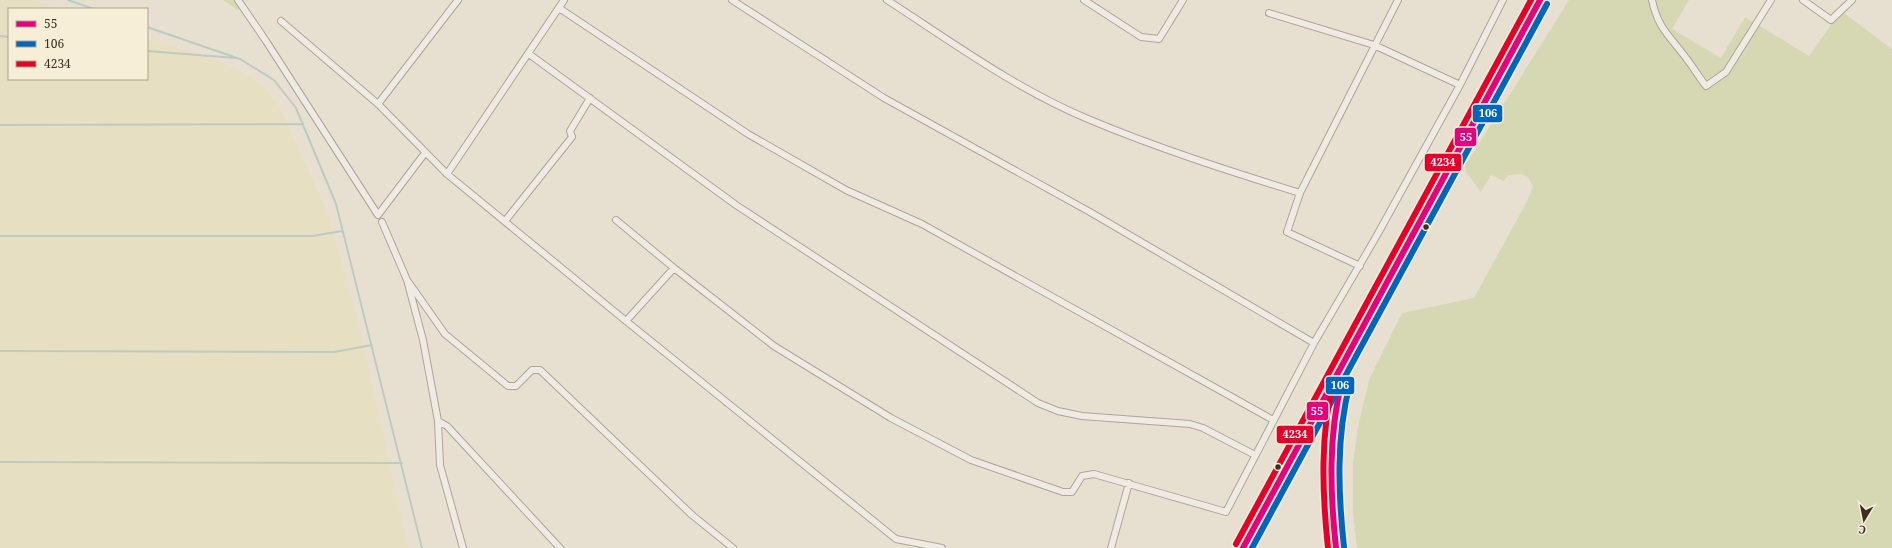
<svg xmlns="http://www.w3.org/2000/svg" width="1892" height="548" font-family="'Noto Serif',serif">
<rect width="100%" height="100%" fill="#e7e0d1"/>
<path fill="#e6dfc2" d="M0 0H33L60 9H9V79H147V38L229 65 253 78 269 92 280 108 325 207 356 311 408 548H0Z"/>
<path fill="#d6d7b3" d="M223 0H245L238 10Z
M1569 0H1689L1672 29 1721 58 1745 17 1809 56 1841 11 1892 49V548H1357L1353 514V463L1358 427 1369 380 1402 313 1474 298 1525 205 1533 187 1528 177 1522 174 1508 175 1504 181 1491 175 1481 192 1466 172 1465 166Z"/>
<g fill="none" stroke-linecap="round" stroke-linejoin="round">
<path stroke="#bcccc2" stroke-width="2" d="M68 0 94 9
M147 27 240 59 274 80 296 108 336 204 422 548
M0 36 9 37
M147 51 236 58
M0 125 303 124
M0 236H312L342 231
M0 351 334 352 372 345
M0 462 402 463"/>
<g stroke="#ada599" stroke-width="8">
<path id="street" d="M238 0 266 41 378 215 425 153
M732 0 884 98 1090 212 1314 343
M887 0C952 42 1016 89 1088 119 1157 148 1229 171 1300 193
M1084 0 1141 37 1159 39 1183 0
M1652 0C1658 29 1670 36 1686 58 1693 67 1699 77 1706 86L1726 72 1771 0
M1803 0 1831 20 1852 0
M559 8 748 134 846 190 922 224 1273 420
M1269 13 1374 45 1460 85
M281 21 378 104 447 174 626 321 896 539 942 548
M529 54 736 205 1038 403 1058 411 1082 416 1190 424 1203 428 1255 455
M378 104 458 0
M447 174 564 0
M616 220 674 268 774 346 891 418 971 460 1063 492H1072L1082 476 1094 474 1226 512 1314 343 1376 237 1460 85 1503 0
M505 221 572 137 570 131 590 98
M382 222 407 280 423 340 438 421 440 465 463 548
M1360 266 1287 232 1300 193 1398 0
M407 280 445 334 508 386H516L532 370H540L692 515 733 548
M626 321 674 268
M438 421 447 426 560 548
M1111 548 1129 483"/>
</g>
<g stroke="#928b80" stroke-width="11">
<path id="primary" d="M1336 548C1328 488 1326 415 1350 358"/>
</g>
<g stroke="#928b80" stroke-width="13">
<path id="highway" d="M1243 548 1367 317 1540 0"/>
</g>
<use href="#street" stroke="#efebe3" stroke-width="6"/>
<use href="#primary" stroke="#e6e1d4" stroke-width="9"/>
<use href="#highway" stroke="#dad1c2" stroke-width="11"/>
<g stroke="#f7eed8" stroke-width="9">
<path id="bus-1" d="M1243 548 1540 0
M1336 548C1330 492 1328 436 1342 381"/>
</g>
<g stroke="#f7eed8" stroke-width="9">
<path id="bus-2" d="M1344 547C1338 492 1336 437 1350 383
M1252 548 1547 4"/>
</g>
<g stroke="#f7eed8" stroke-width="9">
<path id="bus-3" d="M1236 544 1531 0
M1328 548C1322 491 1320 434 1334 379"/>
</g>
<use href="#bus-1" stroke="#e5007d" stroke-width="6"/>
<use href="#bus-2" stroke="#0065bd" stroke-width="6"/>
<use href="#bus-3" stroke="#e4002b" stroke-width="6"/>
</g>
<g fill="#3d2e20" stroke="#f7eed8" stroke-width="1.5">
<circle cx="1426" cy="227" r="3.5"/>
<circle cx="1278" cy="467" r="3.5"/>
</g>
<g stroke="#f7eed8" stroke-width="1.5">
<rect x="1472" y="104" width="31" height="19" rx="4" fill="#0065bd"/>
<rect x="1454" y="127" width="23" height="20" rx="4" fill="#e5007d"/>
<rect x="1424" y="153" width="38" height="19" rx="4" fill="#e4002b"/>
<rect x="1325" y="376" width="30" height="19" rx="4" fill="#0065bd"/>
<rect x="1306" y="401" width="23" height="20" rx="4" fill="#e5007d"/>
<rect x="1276" y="425" width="38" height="19" rx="4" fill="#e4002b"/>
</g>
<g font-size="11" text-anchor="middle" font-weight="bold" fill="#fff">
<text x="1488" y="117">106</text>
<text x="1466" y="141">55</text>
<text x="1443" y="166">4234</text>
<text x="1340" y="389">106</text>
<text x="1317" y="415">55</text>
<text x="1295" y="438">4234</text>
</g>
<rect x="8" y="8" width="140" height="72" fill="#f7eed8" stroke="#ada18e"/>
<rect x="16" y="21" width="20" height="6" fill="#e5007d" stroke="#ada18e"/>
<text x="44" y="28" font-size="12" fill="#3d2e20">55</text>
<rect x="16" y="41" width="20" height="6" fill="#0065bd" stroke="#ada18e"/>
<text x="44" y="48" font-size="12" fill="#3d2e20">106</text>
<rect x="16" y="61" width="20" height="6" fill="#e4002b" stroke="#ada18e"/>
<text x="44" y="68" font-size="12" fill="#3d2e20">4234</text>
<g transform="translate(1864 520) rotate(190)" stroke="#f7eed8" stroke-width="3" paint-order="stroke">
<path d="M0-3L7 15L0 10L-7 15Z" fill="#3d2e20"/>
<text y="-6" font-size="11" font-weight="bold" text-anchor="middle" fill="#3d2e20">С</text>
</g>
</svg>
